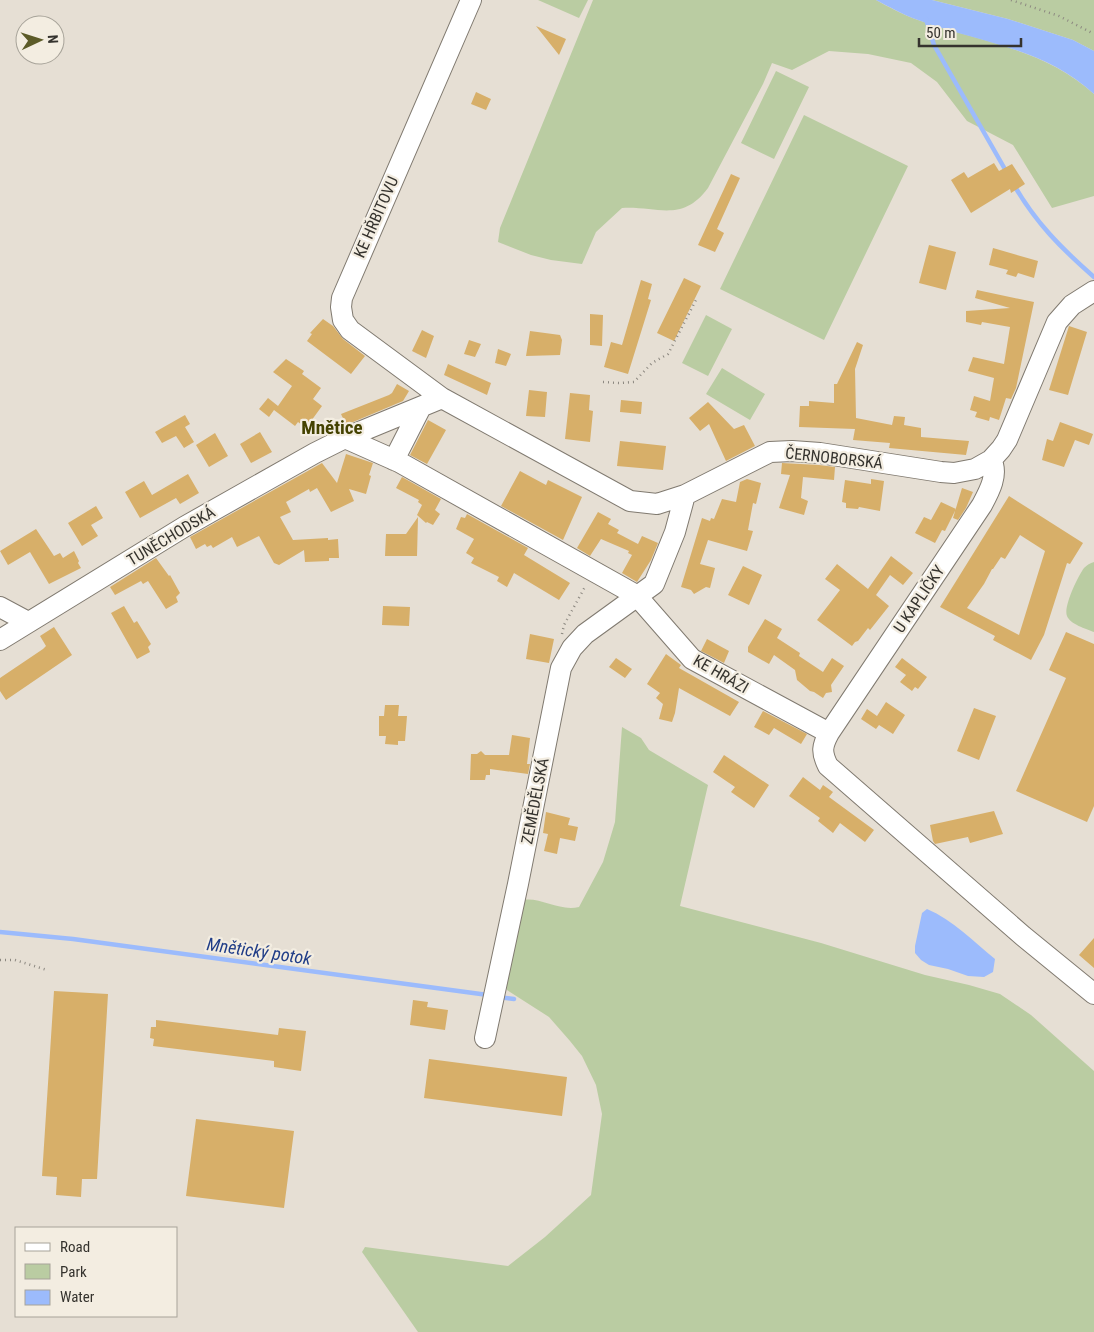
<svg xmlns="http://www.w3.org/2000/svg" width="1094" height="1332" font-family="'Roboto Condensed',sans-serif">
<rect width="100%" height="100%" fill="#e6dfd4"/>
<path fill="#bacca2" d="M538 0H588L579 18Z
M593 0H876C889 7 903 15 918 20 978 41 1045 49 1094 94V196L1052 208 1013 145 967 121 937 82 911 63 868 54 829 51 792 70 772 63 763 84 708 188C682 223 658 206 622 208L596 232 582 264 551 260 531 255 498 242 500 228Z
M932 0H1094V51L1073 40 1008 19Z
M776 71 809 87 774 159 741 143Z
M804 115 908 166 824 340 720 289Z
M706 315 732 329 708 376 682 363Z
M722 368 765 394 750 420 706 394Z
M1094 562V632C1086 629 1070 624 1067 616 1063 607 1078 576 1084 568 1087 565 1090 563 1094 562Z
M622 727 641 738 649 750 708 785 680 906 821 943 925 975 969 985 1000 994 1031 1015 1094 1071V1332H418L362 1252 365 1247 508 1266 545 1237 591 1195 602 1114 596 1085 582 1056 570 1041 549 1017 507 990V979L523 900C541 897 560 912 579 907L603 862 615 822Z"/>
<path fill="#9cbbfc" d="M876 0H932L1008 19 1073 40 1094 51V94C1043 47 979 43 918 20 903 15 890 7 876 0Z
M927 909C953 920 973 941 995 959L993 972 984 977 968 976 948 969 929 965 921 960 915 953V946L922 913Z"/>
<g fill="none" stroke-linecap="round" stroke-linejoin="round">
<path stroke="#9cbbfc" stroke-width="4.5" d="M926 19 934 45 1006 171
M1014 185C1036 223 1061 248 1094 277
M0 932 73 939 488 995
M498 997 514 999"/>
</g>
<path fill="#d7af69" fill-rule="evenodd" d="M536 26 566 39 559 55Z
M476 92 491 99 486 110 471 104Z
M994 163 999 171 1012 164 1025 184 1011 193 1010 189 971 213 951 180 964 172 968 178Z
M731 174 740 178 717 229 724 233 715 252 698 245Z
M929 245 956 252 946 290 919 283Z
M993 248 1038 261 1034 278 1018 273 1016 277 1006 274 1008 270 989 265Z
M684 278 701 286 674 341 657 333Z
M641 280 652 284 648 299 651 300 628 374 604 367 611 342 622 345Z
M977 290 1034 302 1016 388 1011 399 1006 398 999 420 990 417 989 421 975 417 977 412 970 410 974 396 990 401 994 378 968 371 973 357 1004 364 1010 327 982 322 981 325 966 322V311L1010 308 975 298Z
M590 314 603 315 602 346 590 345Z
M323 319 333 326 343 339 365 356 351 374 307 341 312 334 310 333Z
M1069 326 1087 332 1068 395 1049 390Z
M422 330 434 336 426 358 412 351Z
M530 331 560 335 562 340 560 355 526 356Z
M469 340 481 344 475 357 464 354Z
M857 342 863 345 855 369 856 418 892 425 894 416 905 417 904 425 921 428V437L969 441 966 455 889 448 890 443 853 440 855 429 799 427 800 406H809V401L834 403V384H837Z
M498 349 511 354 506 366 495 363Z
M286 359 304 371 302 374 321 388 313 399 322 406 306 428 298 422 295 426 274 410 269 417 259 409 268 398 278 406 292 386 273 372Z
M448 364 491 383 487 395 444 375Z
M397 384 409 391 403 401 346 425 341 414 389 395 392 393Z
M529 390 547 392 545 417 526 416Z
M570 393 590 395 589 410 593 411 590 442 565 439Z
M621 400 642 402 641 414 620 412Z
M708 402 734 429 744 425 755 446 726 461 709 424 700 431 689 418Z
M185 415 190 424 185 427 194 442 184 448 176 436 162 443 155 432Z
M428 420 446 430 427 464 410 455Z
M1060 422 1093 434 1089 445 1075 440 1064 467 1042 460 1047 439 1053 441Z
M260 432 272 452 251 463 240 444Z
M215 433 228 456 209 467 196 445Z
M620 441 666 446 663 470 617 466Z
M346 454 373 463 369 475 371 476 366 494 349 489 354 501 331 512 317 488 310 492 309 489 286 502 291 512 280 517 293 540 328 538V540L338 539 339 558H329V561L305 562 304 550 279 565 274 563 259 536 237 547 232 537 213 548 211 545 207 547 205 544 196 549 190 537 322 463 337 483Z
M782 463 819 465 835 467 834 480 803 477 801 498 808 501 804 515 779 508 790 475 781 474Z
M520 471 546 485 548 480 582 497 563 540 501 506Z
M188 474 199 493 180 504 176 498 140 518 125 492 144 481 152 495Z
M402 477 441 499 435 510 440 514 433 525 427 522 426 523 417 515 422 505 418 502 419 500 396 488Z
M747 479 761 483 756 504 753 503 748 530 753 531 747 551 708 540 700 564 715 568 710 588 706 587 694 594 691 590 681 587 702 518 710 521 711 518 714 519 722 499 736 502 740 482Z
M871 479 884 481 880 511 859 507 858 509 846 508V503L842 502 845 480 871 484Z
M962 488 973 492 966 508 958 520 953 518Z
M1009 496 1083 543 1070 564 1067 563 1044 635 1031 660 993 640 995 636 940 607ZM1020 535 1045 551 1019 635 967 608 984 584 992 569H993L1001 557 1005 559Z
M941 502 956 509 945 531 942 530 935 543 915 533 924 517 931 520Z
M96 506 103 518 91 525 98 536 82 546 68 523Z
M598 512 611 519 608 524 619 530 617 533 638 544 642 536 658 543 651 560 637 582 622 573 632 555 628 553 629 551 601 539 590 556 577 548Z
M467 514 528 548 524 555 570 583 559 600 514 573 507 587 497 581 499 577 471 563 474 558 466 553 474 539 456 529 461 517 465 518Z
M418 517 417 556H385L386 534H406Z
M36 529 54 556 60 553 63 558 74 551 79 561 78 563 81 568 49 584 30 552 8 565 0 551Z
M891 556 913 573 903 585 890 575 876 595 889 606 870 630 868 628 858 641 855 642 852 646 817 620 840 590 825 579 837 564 868 589Z
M156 558 169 576 170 575 180 593 176 597 178 602 166 609 148 581 143 584 141 581 115 595 110 587Z
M743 566 762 575 749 605 728 595Z
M124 606 134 623 137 621 151 644 148 647 150 652 137 659 111 613Z
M383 606 410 607 409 626 382 625Z
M765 619 782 629 777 638 800 653 799 656 823 672 832 658 844 666 831 685 832 692 826 693 823 698 814 692 810 691 797 680 795 670 774 655 769 664 748 652V647Z
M54 627 72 655 6 700 0 691V678L43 649 46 646 40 636Z
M1066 632 1094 644V806L1087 822 1016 791 1066 678 1049 670Z
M530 634 554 639 549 663 526 659Z
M707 639 729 651 724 663 701 651Z
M666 654 681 665 679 668 739 702 730 716 679 688 675 713 672 722 659 719 663 704 656 698 660 693 647 684Z
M616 658 632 669 625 678 609 667Z
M902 658 927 677 918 689 915 687 912 691 900 682 906 675 895 667Z
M886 702 905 715 893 734 879 725 876 729 861 719 867 709 877 716Z
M385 705H399L398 716H407L405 741H398V745L385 744 386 736H379V716H384Z
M974 708 996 716 979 760 957 751Z
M763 711 807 734 801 744 774 728 769 735 754 727Z
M512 735 530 738 527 764H530L528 774 490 769V775H486L485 780H470L471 754H477L481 751 485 755H509Z
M724 755 769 785 754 808 731 792 735 787 713 772Z
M803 777 820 790 823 785 833 792 829 797 874 830 865 842 840 823 833 833 818 821 820 818 789 796Z
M994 811 1003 834 970 843 968 837 935 844 933 841 930 825Z
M546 812 570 818 568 825 578 827 575 841 560 838 557 854 544 851 548 834 543 833Z
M1094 938V968L1079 955Z
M54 991 108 994 97 1179H82L81 1197 56 1195 57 1177 42 1176Z
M413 1000 428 1002 427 1007 448 1010 445 1030 410 1025Z
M156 1020 278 1035 279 1028 306 1031 301 1071 274 1067V1061L153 1046 154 1039 150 1038 151 1027H156Z
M429 1059 567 1077 562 1116 424 1098Z
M196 1119 294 1131 284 1208 186 1196Z"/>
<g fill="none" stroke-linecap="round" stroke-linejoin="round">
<g stroke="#807a70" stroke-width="22">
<path id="minor" d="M442 398 350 330 343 320 341 307 342 298 471 0
M345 438 399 462 636 595 692 659 829 733
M394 460 421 407
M991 460C999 474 989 492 982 505L829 733C822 746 821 752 828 766L1023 936 1094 994
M0 607 28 622
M0 640 184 527 315 453 345 438 442 398 630 501 657 504 685 495 770 452 792 451 820 453 941 472 954 473 975 469 991 460 1001 449 1007 440 1057 322 1072 305 1094 291
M485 1038 518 884 561 668 572 648 585 634 654 584 675 532 685 495"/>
</g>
<path stroke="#8c8880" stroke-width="2.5" stroke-dasharray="1 4" stroke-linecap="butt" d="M1011 0 1059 16 1094 34
M603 382 619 383 634 382 652 363 668 354 696 300
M562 634 564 625 586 585
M0 960H15L47 970"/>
<use href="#minor" stroke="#fff" stroke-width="20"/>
</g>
<g text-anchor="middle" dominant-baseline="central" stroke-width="4.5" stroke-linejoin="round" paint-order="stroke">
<g font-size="16" fill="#35332e" stroke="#f3ede1">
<text transform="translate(376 217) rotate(-66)">KE HŘBITOVU</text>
<text transform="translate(834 458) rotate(6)">ČERNOBORSKÁ</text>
<text transform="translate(171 536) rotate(-31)">TUNĚCHODSKÁ</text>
<text transform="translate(919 599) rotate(-56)">U KAPLIČKY</text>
<text transform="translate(721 674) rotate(30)">KE HRÁZI</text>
<text transform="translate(535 801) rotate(-79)">ZEMĚDĚLSKÁ</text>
</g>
<g font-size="18" font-style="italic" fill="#203d87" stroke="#f3ede1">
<text transform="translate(259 951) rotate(8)">Mnětický potok</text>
</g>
<g font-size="19" font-weight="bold" fill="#444200" stroke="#f3ede1">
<text x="332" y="427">Mnětice</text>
</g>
</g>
<rect x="15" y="1227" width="162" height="90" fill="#f3ede1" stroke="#a7a399"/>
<rect x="25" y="1243" width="25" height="8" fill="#ffffff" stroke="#a7a399"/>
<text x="60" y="1252" font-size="15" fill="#35332e">Road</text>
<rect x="25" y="1264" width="25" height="15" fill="#bacca2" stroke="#a7a399"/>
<text x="60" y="1277" font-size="15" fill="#35332e">Park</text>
<rect x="25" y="1290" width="25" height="15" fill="#9cbbfc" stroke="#a7a399"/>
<text x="60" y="1302" font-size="15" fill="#35332e">Water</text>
<g transform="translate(40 40) rotate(86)"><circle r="24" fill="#f3ede1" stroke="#a7a399"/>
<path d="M0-4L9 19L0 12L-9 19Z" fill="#5c5b28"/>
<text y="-8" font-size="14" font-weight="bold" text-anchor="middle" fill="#35332e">N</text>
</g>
<path d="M919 38v8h102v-8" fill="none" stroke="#35332e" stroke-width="2.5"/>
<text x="926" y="38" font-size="15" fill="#35332e" stroke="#f3ede1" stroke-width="4" paint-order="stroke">50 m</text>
</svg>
